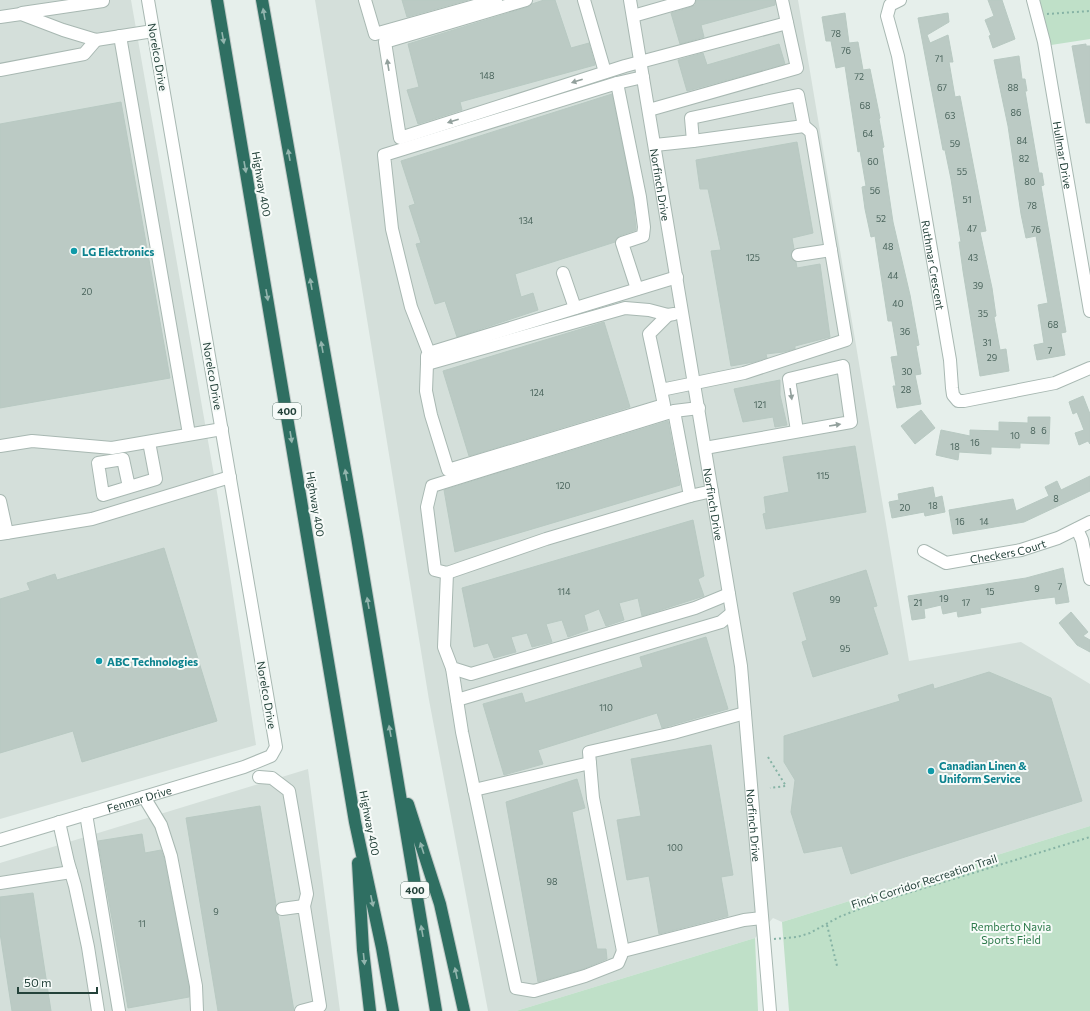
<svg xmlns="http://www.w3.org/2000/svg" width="1090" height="1011" font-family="Commissioner,sans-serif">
<rect width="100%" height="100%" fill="#e6efeb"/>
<path fill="#d4dfda" d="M0 0H131L218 498 256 745 0 819Z
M315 0H798L909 661 1021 642 1090 684V826L782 922 773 918 755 938 516 1011H488L429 700Z
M308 769 340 1011H0V863Z"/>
<path fill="#bfe0c8" d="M1039 0H1090V39L1051 45Z
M1090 826V1011H789L782 922Z
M755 938 758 1011H516Z"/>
<path fill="#bbcac4" stroke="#b8c9c2" d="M402 0H468L407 17Z
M544 0H555L571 48 589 43 595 65 460 102 462 110 418 124 407 90 419 87 408 44 528 7 532 4Z
M696 0H775V5L701 25 704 37 680 44 671 13 691 7 695 5Z
M988 0H1002L1015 39 993 48 989 36 991 35 985 20 994 16Z
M845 13 849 43 858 42 863 70 870 69 880 118 879 119 884 147 882 148 893 222 910 295 919 345 916 346 921 374 915 375 921 404 897 408 893 386H896L891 357 898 356 892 321H888L875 236 871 237 865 209 862 187 866 186 860 151 858 152 845 66 836 68 831 41H826L822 17Z
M948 13 949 22 927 35 930 43 948 35 953 62H949L955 97 960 96 986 231 980 232 992 288 996 316 994 317 1000 350 1006 349 1009 371 980 376 963 271 959 242H961L951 179 945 150H943L918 18Z
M779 44 785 64 687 91 678 60 703 53 707 65Z
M1086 44V46H1090V123H1086L1072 46Z
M1019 56 1022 79H1025L1027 91H1025L1039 173H1042L1044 185 1041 186 1066 332 1061 333 1065 355 1037 360 1034 345 1044 343 1038 305 1048 303 1036 236 1026 238 1021 214 1008 126 994 60Z
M612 94 633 198 636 230 619 236 615 242 515 274 521 297 533 293 538 310 457 337 445 301 435 304 416 244 421 243 409 206 415 204 401 161Z
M121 102 170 378 0 408V124Z
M797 142 813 233 792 238 794 249 791 256 796 262 797 268 820 264 830 337 795 346V349L783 352 766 354 767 358 754 362 731 366 711 251 721 250 708 189H700L696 160Z
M604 322 630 407 469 456 443 371Z
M780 380V395L787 425 775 427 773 417 743 422 734 389Z
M1083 396 1090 414V444L1088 441 1079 445 1075 433 1084 430 1077 412 1073 414 1069 402Z
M921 410 935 428 915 444 901 426Z
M1028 417H1050L1049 444 1020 443V448L991 447V454L959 452 958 460 936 455 941 430 970 436V430L999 431V422L1028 423Z
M668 421 680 485 455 552 444 490Z
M855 446 866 512 766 529 763 514 766 513 764 497 789 492 783 457Z
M1090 476V491L1024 522 953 534 949 510 1013 499 1016 511 1049 496 1045 487 1057 481 1061 490Z
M933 487 935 498 942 496 945 512 925 516 924 512 892 518 889 502 899 500 898 494Z
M693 520 704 576 698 579 704 596 642 616 638 598 619 603 624 620 606 626 599 609 584 615 588 630 568 637 562 620 546 624 552 642 532 647 527 633 511 637 516 652 494 658 488 643 474 647 462 588Z
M164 548 217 721 82 762 73 731 0 753V599L30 590 27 583 55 574 57 580Z
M1063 568 1069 602 1056 604 1055 597 1030 600 980 608 981 613 958 617 957 611 943 614 941 605 924 609 925 618 912 620 908 596 1026 578Z
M866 570 877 606 873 607 888 654 813 677 802 642 807 640 793 593Z
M1071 612 1088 632 1083 636 1090 640V652L1077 645 1059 623Z
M706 637 728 709 662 728 657 713 538 750 543 764 504 775 483 704 522 693 525 703 643 667 640 657Z
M989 672 1051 698 1082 801 851 874 842 846 804 853 791 812 795 780 784 762V736L900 701 898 695 933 684 934 689Z
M711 745 733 875 721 877 728 916 659 934 649 876 627 880 617 820 641 816 631 759Z
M577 779 585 808 572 812 597 949H606L607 959 583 969 538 982 506 802Z
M260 806 276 905 275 910 278 915 294 1011H218L186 818Z
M142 834 145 853 161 850 164 858 189 987V997L128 1008 98 841Z
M33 893 51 1011H12L0 933V897Z"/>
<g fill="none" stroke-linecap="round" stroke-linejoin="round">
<g stroke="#a8b8b2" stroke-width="14">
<g id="minor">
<path d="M365 0 375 34 496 0"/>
<path d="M526 0 385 42 400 138 625 66 787 23"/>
<path d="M584 0 605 72"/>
<path id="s1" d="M630 0 741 666 770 1011"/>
<path id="s2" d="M900 0 890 5 887 16 898 56 950 360 952 388 953 395 958 401H964L1055 383 1090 368"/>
<path id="s3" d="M1033 0 1044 42 1090 311"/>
<path d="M22 13 103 1"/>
<path d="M633 16 689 0"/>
<path d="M0 17 21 14 63 30 96 40 153 31"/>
<path d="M120 36 189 434"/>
<path d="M0 70 84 54 96 40"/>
<path d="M617 83 384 155 392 229 411 307 429 353 677 277"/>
<path d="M649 110 797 68 782 0"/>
<path d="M693 141 804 126"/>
<path d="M655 145 693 141 691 118 798 95 804 126 811 132 846 340 744 373 661 390 649 334 668 315"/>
<path d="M798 255 831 250"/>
<path d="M563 273 575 308"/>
<path d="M637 289 622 243 643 236 644 227 640 197 617 83 643 77"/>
<path d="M427 356V364L625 308 649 310 668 315 674 314"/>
<path d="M427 364 426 391 431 415 448 470 664 405 661 390"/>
<path d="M674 411 432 486 427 507 435 570 447 573 546 539 690 496 674 411 699 408"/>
<path d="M0 446 32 441 112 448 222 429"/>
<path d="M705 448 851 422 843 366 789 379 797 431"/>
<path d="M129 487 123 459 98 463 103 495 156 479 149 442"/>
<path d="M690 496 712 491"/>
<path d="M0 501 7 533"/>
<path d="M1077 529 1082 540 1090 579"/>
<path d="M0 534 92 519 230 477"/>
<path id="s4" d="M924 551 946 563 1021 550 1058 538 1090 522"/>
<path d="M447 573 444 647 452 668 471 674 695 608 729 594"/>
<path d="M452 668 462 732 516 988 534 991 585 976 618 963 623 951 744 920 762 918"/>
<path d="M457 700 721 622 732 613"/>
<path d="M259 777 272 778 289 791 307 894 304 906"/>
<path d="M474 790 590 763"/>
<path d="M144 797 161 825 171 856 196 986 197 1011"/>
<path d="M86 814 119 1011"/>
<path d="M59 822 68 862 75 886 88 947 98 1011"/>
<path id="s5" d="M0 840 244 767 271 756 276 747 148 0"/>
<path d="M0 883 71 872"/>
<path d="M282 909 304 906 320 1006 301 1011"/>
<path d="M623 951 593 798 589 752 673 733 745 713"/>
</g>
</g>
<g stroke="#c2cac8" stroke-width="14">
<path id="highway" d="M217 0 355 822 382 948 393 1011
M262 0 357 537 436 1011
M408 804 440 904 464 1011
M358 863 363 950 370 1011"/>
</g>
<path stroke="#86b3a5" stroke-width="2" stroke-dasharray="2 3" stroke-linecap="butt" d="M1047 14 1090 11
M768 757 786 786 770 788
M827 925 837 966
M774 939 797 937 810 933 839 917 869 905 1090 837"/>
<use href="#minor" stroke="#fff" stroke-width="12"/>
<use href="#highway" stroke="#2f6f62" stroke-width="12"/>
</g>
<defs><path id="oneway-solid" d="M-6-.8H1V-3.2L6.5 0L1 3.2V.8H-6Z"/></defs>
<g fill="#93b5ae">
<use href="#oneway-solid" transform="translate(264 14) rotate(-100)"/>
<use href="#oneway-solid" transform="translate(223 38) rotate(80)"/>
<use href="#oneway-solid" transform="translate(289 155) rotate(-100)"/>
<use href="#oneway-solid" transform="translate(245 167) rotate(80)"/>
<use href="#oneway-solid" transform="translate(311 284) rotate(-100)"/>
<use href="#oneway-solid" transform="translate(267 295) rotate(80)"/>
<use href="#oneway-solid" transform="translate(322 347) rotate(-100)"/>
<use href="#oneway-solid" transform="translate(291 437) rotate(81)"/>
<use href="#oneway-solid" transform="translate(346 475) rotate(-100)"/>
<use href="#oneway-solid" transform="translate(368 603) rotate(-100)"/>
<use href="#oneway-solid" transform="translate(390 731) rotate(-100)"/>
<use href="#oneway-solid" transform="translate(422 848) rotate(-108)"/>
<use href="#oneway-solid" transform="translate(372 901) rotate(78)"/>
<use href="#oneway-solid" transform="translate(422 931) rotate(-100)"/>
<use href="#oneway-solid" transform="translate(364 959) rotate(84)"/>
<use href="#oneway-solid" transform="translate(456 973) rotate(-102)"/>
</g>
<g fill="#92a09c">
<use href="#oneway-solid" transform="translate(388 65) rotate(-99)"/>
<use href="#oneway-solid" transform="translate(577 81) rotate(162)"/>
<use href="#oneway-solid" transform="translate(453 121) rotate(162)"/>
<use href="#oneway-solid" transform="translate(791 394) rotate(81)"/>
<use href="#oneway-solid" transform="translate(835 425) rotate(-9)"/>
</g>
<g fill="#0f9aa8" stroke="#f7fbf9" stroke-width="1.5">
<circle cx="74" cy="251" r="4"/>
<circle cx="99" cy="661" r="4"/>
<circle cx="931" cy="771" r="4"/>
</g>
<g text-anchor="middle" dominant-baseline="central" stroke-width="4" stroke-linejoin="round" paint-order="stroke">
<g font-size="9" fill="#4a645c">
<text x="836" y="33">78</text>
<text x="846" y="50">76</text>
<text x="939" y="58">71</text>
<text x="487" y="75">148</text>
<text x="859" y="76">72</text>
<text x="942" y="87">67</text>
<text x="1013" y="87">88</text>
<text x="865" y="105">68</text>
<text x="1016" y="112">86</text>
<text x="950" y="115">63</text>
<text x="868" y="133">64</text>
<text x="1022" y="140">84</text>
<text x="955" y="143">59</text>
<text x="1024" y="158">82</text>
<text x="873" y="161">60</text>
<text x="962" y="171">55</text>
<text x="1030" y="181">80</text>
<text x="875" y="190">56</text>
<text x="967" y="199">51</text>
<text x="1032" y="205">78</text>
<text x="881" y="218">52</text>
<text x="526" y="220">134</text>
<text x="972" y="228">47</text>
<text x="1036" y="229">76</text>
<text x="888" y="246">48</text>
<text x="753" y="257">125</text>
<text x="973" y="257">43</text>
<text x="893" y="275">44</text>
<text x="978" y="285">39</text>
<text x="87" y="291">20</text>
<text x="898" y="303">40</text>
<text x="983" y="313">35</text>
<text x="1053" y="324">68</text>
<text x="905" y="331">36</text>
<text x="987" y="342">31</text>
<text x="1050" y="350">7</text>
<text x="992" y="357">29</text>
<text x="907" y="371">30</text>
<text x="906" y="389">28</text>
<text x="537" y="392">124</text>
<text x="760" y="404">121</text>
<text x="1033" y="430">8</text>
<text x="1044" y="430">6</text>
<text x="1015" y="435">10</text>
<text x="975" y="442">16</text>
<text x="955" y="446">18</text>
<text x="823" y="475">115</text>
<text x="563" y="485">120</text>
<text x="1056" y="498">8</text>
<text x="933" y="505">18</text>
<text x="905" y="507">20</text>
<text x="960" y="521">16</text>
<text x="984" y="521">14</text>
<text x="1060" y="586">7</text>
<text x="1037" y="588">9</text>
<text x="564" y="591">114</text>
<text x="990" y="591">15</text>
<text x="944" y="598">19</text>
<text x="835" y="599">99</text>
<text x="918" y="602">21</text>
<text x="966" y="602">17</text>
<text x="845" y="648">95</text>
<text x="606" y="707">110</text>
<text x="675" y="847">100</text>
<text x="552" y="881">98</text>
<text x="216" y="911">9</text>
<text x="142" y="923">11</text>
</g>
<g fill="#f7fbf9" stroke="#637a73" stroke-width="1">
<rect x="273" y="403" width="28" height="16" rx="3"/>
<rect x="401" y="882" width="28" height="16" rx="3"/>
</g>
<g font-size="10" font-weight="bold" fill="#24423a">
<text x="287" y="411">400</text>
<text x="415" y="890">400</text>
</g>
<g font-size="11" fill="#24423a" stroke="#f7fbf9">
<text transform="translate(158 57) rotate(80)">Norelco Drive</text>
<text stroke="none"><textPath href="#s3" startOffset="158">Hullmar Drive</textPath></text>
<text transform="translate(262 184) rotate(80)">Highway 400</text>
<text stroke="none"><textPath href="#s1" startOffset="187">Norfinch Drive</textPath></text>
<text stroke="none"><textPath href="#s2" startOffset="276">Ruthmar Crescent</textPath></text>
<text transform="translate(213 376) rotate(80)">Norelco Drive</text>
<text transform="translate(316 504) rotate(81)">Highway 400</text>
<text stroke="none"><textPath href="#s1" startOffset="511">Norfinch Drive</textPath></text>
<text stroke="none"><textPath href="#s4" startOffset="88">Checkers Court</textPath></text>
<text transform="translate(267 695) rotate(80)">Norelco Drive</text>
<text stroke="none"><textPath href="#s5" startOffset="145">Fenmar Drive</textPath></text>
<text transform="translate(370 823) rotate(79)">Highway 400</text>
<text stroke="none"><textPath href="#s1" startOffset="835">Norfinch Drive</textPath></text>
<text transform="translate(924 881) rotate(-18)">Finch Corridor Recreation Trail</text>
</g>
<g font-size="11" font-weight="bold" fill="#0d838f" stroke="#f7fbf9" text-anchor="start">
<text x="82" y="251">LG Electronics</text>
<text x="107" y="661">ABC Technologies</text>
<text x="939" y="765">Canadian Linen &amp;<tspan x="939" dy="13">Uniform Service</tspan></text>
</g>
<g font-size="11" fill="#2d7a4b" stroke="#f7fbf9">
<text x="1011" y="926">Remberto Navia<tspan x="1011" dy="13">Sports Field</tspan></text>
</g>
</g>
<path d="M18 987v6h79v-6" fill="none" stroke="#24423a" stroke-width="2"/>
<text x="24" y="987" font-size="12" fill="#24423a" stroke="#f7fbf9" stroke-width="3" paint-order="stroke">50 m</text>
</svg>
